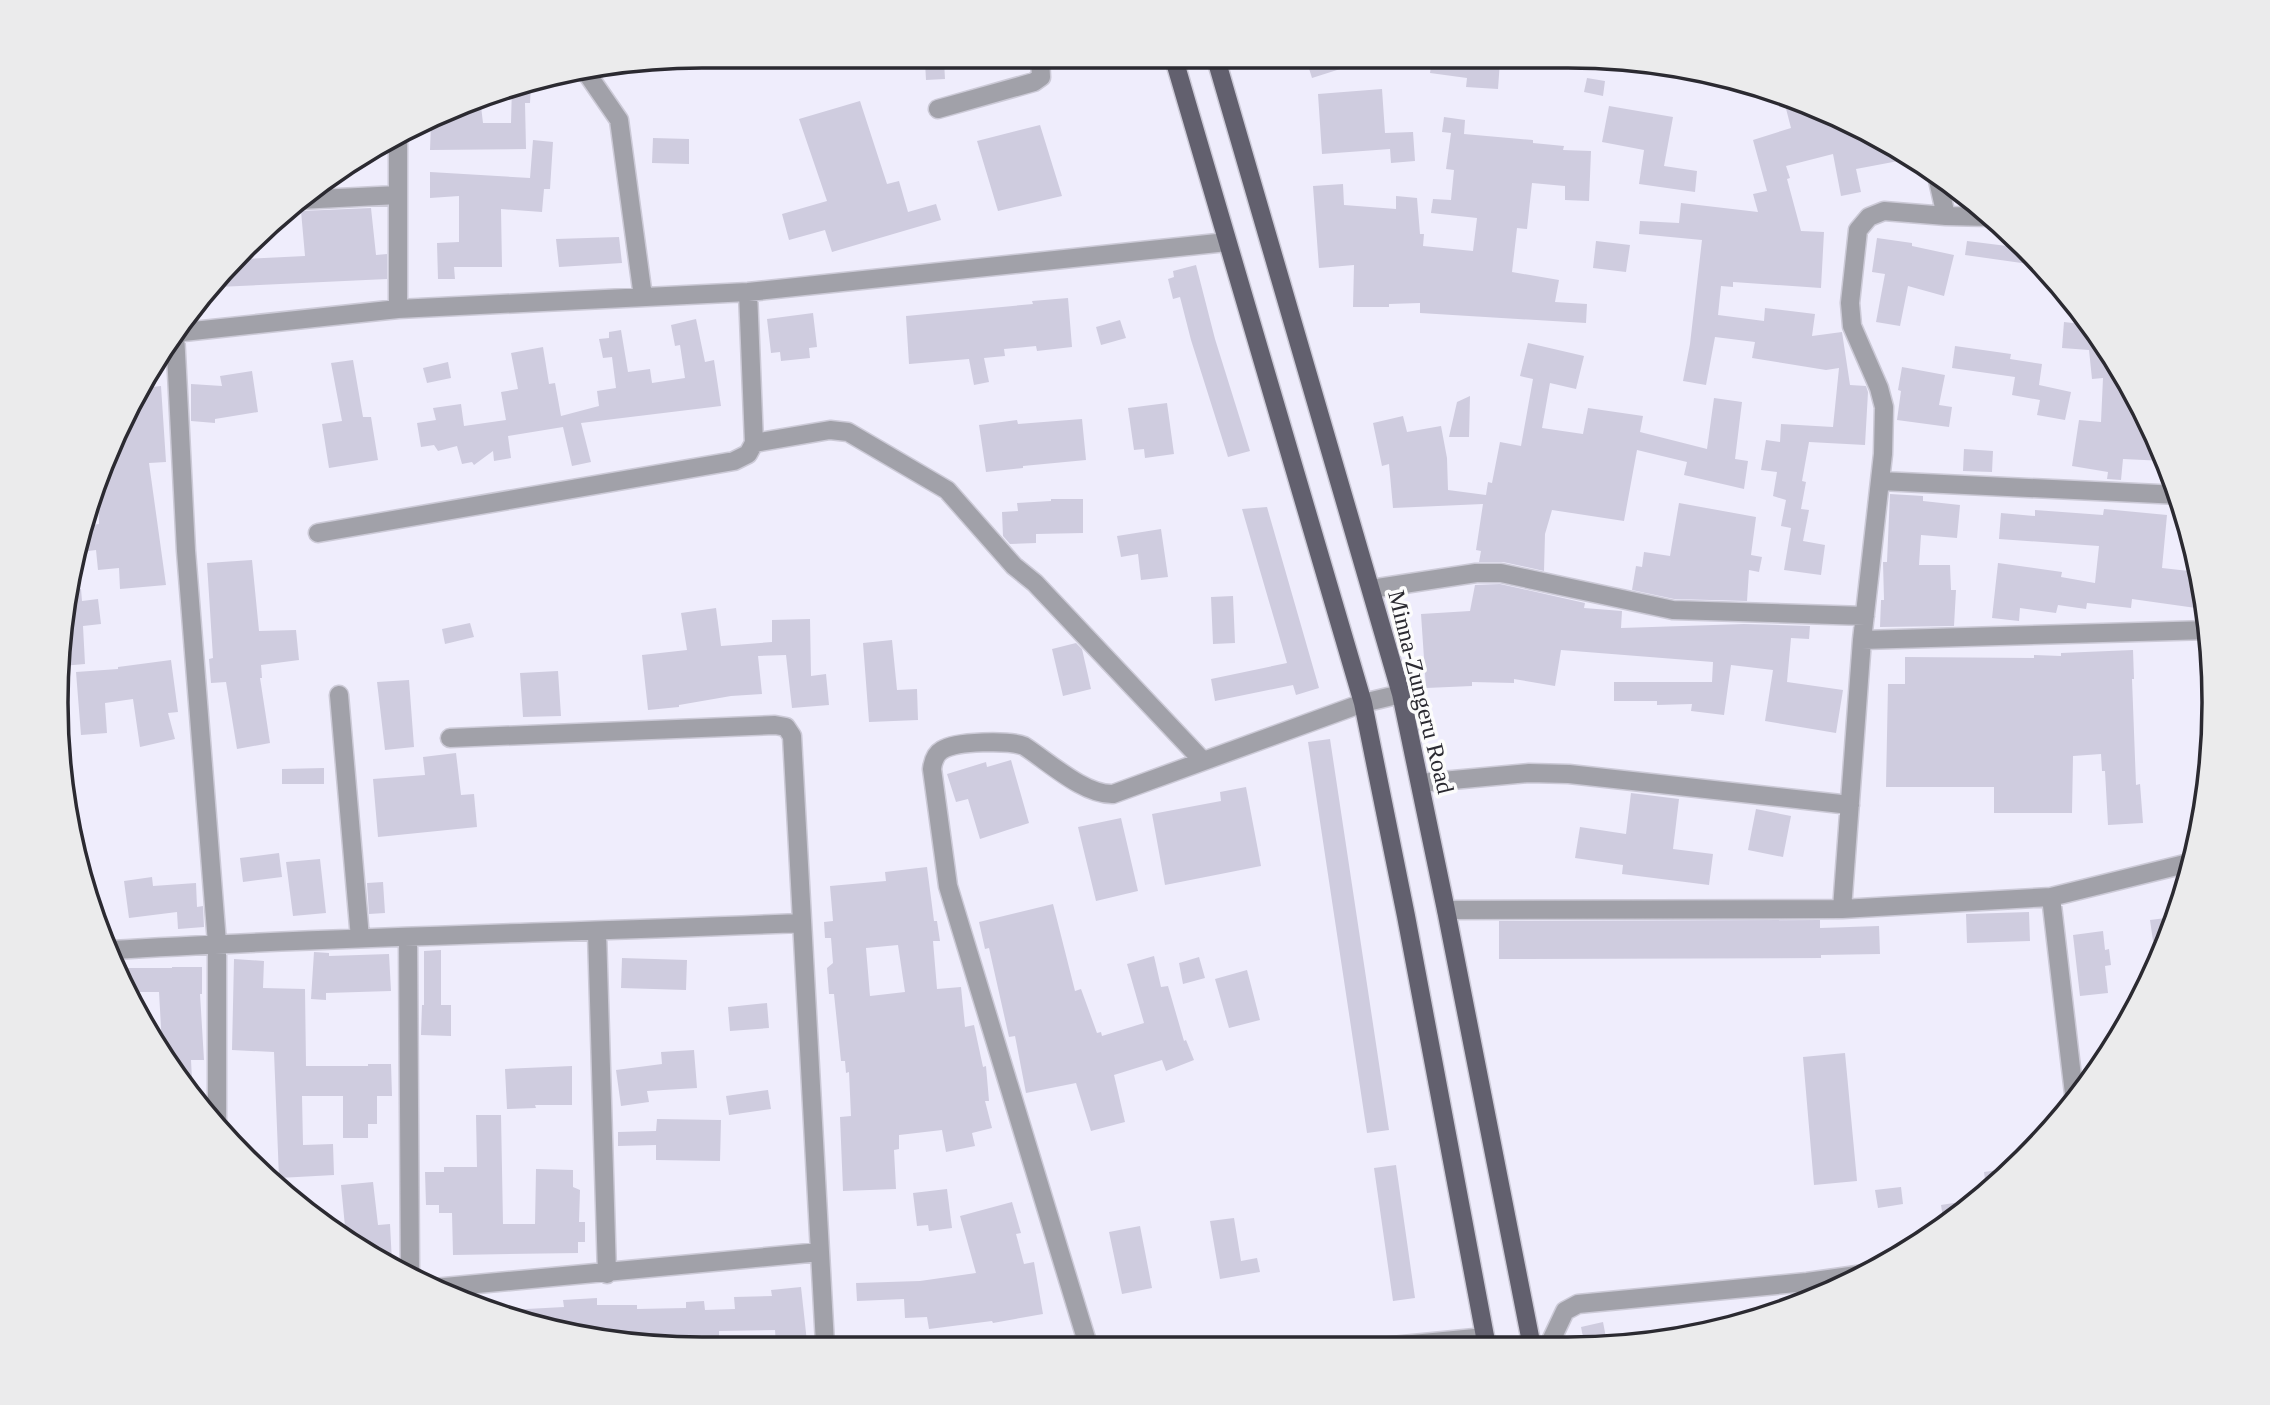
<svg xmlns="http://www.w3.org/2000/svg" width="2270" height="1405" font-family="Georgia,serif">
<rect width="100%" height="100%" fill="#efedfc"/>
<path fill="#cfccdf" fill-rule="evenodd" d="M1306 59 1358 60 1359 63 1312 78Z
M1432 60 1500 61 1498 89 1466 87 1467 78 1430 73Z
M944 61 945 79 926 80 925 62Z
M1587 78 1605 81 1603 96 1584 92Z
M531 84 530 103H525L526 149 430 150 431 124 480 98 483 123H511L512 87Z
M1382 89 1385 133 1413 132 1415 161 1391 163 1390 149 1322 154 1318 94Z
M1783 97 1813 105 1816 116 1828 113 1909 159 1856 169 1861 192 1841 196 1833 154 1786 166 1790 178 1787 179 1801 231 1824 232 1821 288 1733 282V287L1721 286 1718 315 1764 321 1765 308 1815 314 1812 336 1842 332 1850 385 1866 386 1868 392 1865 445 1809 442 1802 481 1806 482 1801 509 1809 510 1803 541 1825 545 1821 575 1784 570 1791 528 1781 526 1786 500 1773 496 1777 472 1761 470 1766 440 1780 442 1781 424 1833 427 1839 368 1826 370 1752 358 1755 342 1715 337 1706 385 1683 381 1690 344 1702 240 1639 234 1640 221 1679 223 1681 203 1758 212 1753 194 1767 191 1753 140 1791 128Z
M860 101 887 184 899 181 908 212 936 204 941 220 832 252 825 230 789 240 782 214 827 201 799 119Z
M1609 106 1673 117 1664 166 1697 171 1695 192 1639 184 1644 150 1602 142Z
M1444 117 1465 120 1464 134 1533 140V143L1564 146 1563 150 1591 151 1589 201 1565 200V186L1532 183 1527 229 1517 228 1512 272 1559 280 1555 302 1587 304 1586 323 1420 313V303L1389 304V307H1353L1354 265 1319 268 1313 186 1343 184 1344 205 1396 209V196L1417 198 1420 234H1424L1423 246 1473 251 1477 218 1431 213 1433 199 1451 200 1454 170 1446 169 1451 133 1442 132Z
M1040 125 1062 196 998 211 977 141Z
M653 138 689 139V164L652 163Z
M533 140 553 142 550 189H544L542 212 501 209 502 267H454L455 279H438L437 243 459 242V196L430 198V172L530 178Z
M371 208 376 255 387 254V279L217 287 244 259 305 256 301 211Z
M619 237 622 263 559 267 556 239Z
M1877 238 1912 243V246L1954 255 1944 296 1908 286 1900 326 1876 322 1885 274 1872 272Z
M1596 241 1630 245 1626 272 1593 268Z
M1967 241 2023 248 2043 266 1965 255Z
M1196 265 1215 339 1250 451 1228 457 1191 340 1180 297 1173 299 1168 279 1174 277 1173 271Z
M1068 298 1072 347 1037 351 1036 346 1004 349 1005 356 984 358 989 382 974 385 969 359 909 364 906 316 1033 304 1032 301Z
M813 313 817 347 809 348 810 358 781 361 780 352 771 353 767 319Z
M696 319 705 362 714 360 721 406 581 423 591 462 572 466 563 427 508 436 511 458 494 461 493 451 474 465 472 462 462 464 457 446 438 451 434 445 421 447 417 423 436 420 433 408 461 404 464 426 506 420 501 392 518 389 511 353 543 347 549 384 555 383 561 416 599 406 597 391 616 388 612 357 603 358 599 339 609 338V332L621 330 628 372 650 369 652 383 685 378 680 345 675 346 671 325Z
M1120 320 1126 338 1101 345 1096 327Z
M2085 321 2115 362 2117 385 2130 386 2165 461 2123 459 2121 480 2107 479 2108 472 2072 466 2079 420 2101 422 2103 378 2092 379 2089 350 2062 348 2064 322 2081 324H2086Z
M1528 343 1584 356 1576 389 1550 383 1542 428 1583 434 1588 408 1643 416 1640 432 1707 449 1714 398 1742 402 1735 459 1748 461 1744 489 1684 475 1687 462 1637 450 1624 521 1552 510 1545 534 1544 571 1503 562H1479L1481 551 1476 550 1483 504 1393 508 1389 464 1382 466 1373 423 1403 416 1407 432 1441 426 1447 458 1448 490 1486 495 1488 482 1492 483 1500 442 1521 446 1533 379 1520 376Z
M1955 346 2011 354 2010 359 2042 364 2039 385 2071 392 2065 420 2037 415 2040 400 2012 395 2015 377 1952 368Z
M353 360 363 417H371L378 460 329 468 322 424 342 421 331 363Z
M448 362 451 378 427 383 423 368Z
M1902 367 1945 375 1939 405 1952 407 1949 427 1897 420 1901 391 1898 390Z
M252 371 258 412 215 419V423L191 421V384L222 386 220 376Z
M161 386 166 462 149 463 166 585 120 589 119 568 98 570 96 550 81 552 85 526 99 524 98 480 143 388Z
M1470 396 1469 437H1449L1457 402Z
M1167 403 1174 454 1145 458 1144 449 1134 450 1128 408Z
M1082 419 1086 460 1023 466V468L986 472 979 425 1017 420 1018 424Z
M1964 449 1993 451 1992 472 1963 471Z
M1890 494 1923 496V501L1960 505 1957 538 1921 535 1919 565H1950L1951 590H1956L1954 626 1880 627 1881 600H1884L1883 562H1887Z
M1051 499H1083V533L1036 534V543L1010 544 1003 536 1002 512 1018 511 1017 503 1051 501Z
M1679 503 1756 517 1751 555 1762 557 1759 572 1749 570 1747 601 1674 599 1632 590 1636 566 1642 567 1644 552 1670 556Z
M1267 507 1319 688 1296 695 1293 685 1215 701 1211 679 1287 663 1242 509Z
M2104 509 2167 515 2162 568 2198 572 2204 599 2203 609 2132 599 2131 608 2087 603 2086 609 2058 605 2056 613 2020 608 2019 621 1992 618 1998 563 2062 572 2061 577 2095 583 2099 546 1999 539 2001 513 2035 516V510L2103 515Z
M1161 529 1168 577 1141 580 1138 554 1121 557 1117 536Z
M252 560 259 631 296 630 299 660 261 665 262 678H260L270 743 237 749 226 682 211 683 209 659 213 658 207 563Z
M1500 584 1585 603 1584 608 1622 611 1621 628 1744 624 1810 626 1809 639 1791 638 1787 682 1843 690 1836 733 1765 721 1773 670 1731 665 1724 715 1691 711 1692 704 1657 705V701H1614V682H1712L1713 662 1561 650 1555 686 1514 679V683L1472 682V686L1426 688 1421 614 1470 611 1475 585Z
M75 588 81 589 82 601 98 599 101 624 83 626 85 664 62 666Z
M1233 596 1235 643 1213 644 1211 597Z
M716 608 721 646 772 642V620L810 619 811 676 826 674 829 705 792 708 786 655 758 656 762 694 731 696 679 705V707L648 710 642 655 687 650 681 613Z
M470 623 474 637 445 644 442 629Z
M892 640 897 690 917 689 918 720 869 722 863 643Z
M1076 643 1082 649 1091 689 1063 696 1052 649Z
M2133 650 2134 679H2132L2136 785 2140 784 2143 823 2108 825 2105 771H2102L2101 754 2073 756 2072 813H1994V787H1886L1888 684H1905V657L2034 658V655L2061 656V653Z
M171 660 178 712 168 713 175 739 140 747 133 699 105 703 107 733 81 735 76 672 118 669V667Z
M558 671 561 716 523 717 520 673Z
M409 680 414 747 385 750 377 682Z
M1330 739 1389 1130 1367 1133 1308 742Z
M456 753 461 795 474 794 477 827 378 837 373 779 425 775 423 757Z
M1011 760 1029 823 980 839 968 799 956 802 947 774 986 762 987 767Z
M324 768V784H282V769Z
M1246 787 1261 866 1165 885 1152 814 1221 801 1220 792Z
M1631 793 1679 799 1673 849 1713 854 1709 885 1622 874 1623 865 1575 858 1580 827 1626 834Z
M1756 809 1791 816 1783 857 1748 850Z
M1121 818 1138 891 1096 901 1078 827Z
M279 853 282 877 243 882 240 858Z
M320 859 326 913 293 916 286 862Z
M927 867 934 921H937L940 941H933L937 989 961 987 965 1027 974 1025 983 1067 986 1066 989 1101H985L992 1128 972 1133 975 1146 946 1152 942 1130 899 1135V1149L894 1150 896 1189 843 1191 840 1117 851 1116 849 1072 846 1073 845 1061H841L834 994H829L827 968 833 963 831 938H825L824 922 833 921 830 886 886 881 885 872ZM898 945 905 992 870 996 866 948Z
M152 877 153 886 196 883 197 907 203 906 204 927 178 929 177 912 129 918 124 881Z
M383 882 385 913 369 914 367 883Z
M1053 904 1075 991 1081 989 1097 1033 1101 1032 1102 1036 1144 1023 1127 964 1154 956 1161 987 1168 986 1184 1041 1186 1040 1194 1060 1166 1071 1162 1060 1114 1075 1125 1122 1091 1131 1076 1083 1026 1093 1015 1036 1009 1037 989 948 985 949 979 922Z
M2029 912 2030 941 1967 943 1966 914Z
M2174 917 2166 940 2153 941 2150 920Z
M1820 920V928L1879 926 1880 954 1821 955V958L1499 959V921Z
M2103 931 2105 950 2109 949 2111 965 2105 966 2108 993 2080 996 2073 935Z
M441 950V1005H451V1036L421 1035 422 1005H424V951Z
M314 952 329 953V956L389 954 391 991 326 993V1000L311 999Z
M1199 957 1205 978 1183 984 1179 963Z
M622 958 687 960 686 990 621 988Z
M234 959 264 961 263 988 305 989 306 1066H368V1064H391L392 1096H377V1124H368V1138H343V1096H302L303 1145 333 1144 334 1175 279 1178 274 1052 232 1050Z
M172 967H202V994H200L204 1060H191L193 1099 162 1045 159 992H134L121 968H172Z
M1247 970 1260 1020 1229 1028 1215 979Z
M767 1003 769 1028 730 1031 728 1007Z
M694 1050 697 1088 647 1091 649 1102 621 1106 616 1070 662 1064 661 1052Z
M1845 1053 1857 1181 1814 1185 1803 1057Z
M572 1066V1105H535L536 1108 507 1109 505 1069Z
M768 1090 771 1109 729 1115 726 1096Z
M476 1115H501L503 1224H535L536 1169 573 1170V1187L580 1190 579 1222H585V1242H578V1253L453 1255 452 1213H439V1205H426L425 1172H444V1167H477Z
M657 1119 721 1120 720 1161 656 1160V1145L618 1146V1132L656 1131Z
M1396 1165 1415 1298 1393 1301 1374 1168Z
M2013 1168 1994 1188 1987 1194 1984 1172Z
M373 1182 378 1225 390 1224 392 1263 346 1237 341 1185Z
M1901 1187 1903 1204 1878 1208 1875 1190Z
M947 1189 952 1228 929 1231 928 1225 917 1226 913 1193Z
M1979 1199 1960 1213 1944 1224 1941 1205Z
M1012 1202 1021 1233 1016 1234 1024 1264 1034 1262 1043 1314 993 1323 992 1321 929 1329 927 1317 905 1318 904 1299 857 1301 856 1283 920 1281 976 1273 960 1216Z
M1234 1218 1241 1261 1257 1258 1260 1272 1220 1279 1210 1221Z
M1140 1226 1152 1288 1122 1294 1109 1232Z
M801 1287 807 1342 788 1344H776L775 1330 719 1331V1344H619L505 1313 506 1310 564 1307 563 1300 597 1298V1305H637V1309L686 1308V1302L704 1301 705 1310 735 1309 734 1297 772 1296 771 1290Z
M1603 1322 1608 1348 1585 1347 1581 1327Z"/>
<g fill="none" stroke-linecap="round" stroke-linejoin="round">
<g stroke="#cccad7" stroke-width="21">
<path id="street" d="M588 75 619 120 643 297
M938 109 1034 82 1041 77 1040 58
M1937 176 1946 216
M299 200 398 195
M398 309V142
M174 333 398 309 748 292 1227 242
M175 333 186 551 217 943V1123
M754 443 830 430 848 432 947 490 1014 566 1035 583 1202 760
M1880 481 2180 495
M318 533 734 461 748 454 754 443 748 292
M1371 589 1476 573H1501L1673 610 1865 616
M1862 640 2209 630
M339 695 360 938
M450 738 775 725 786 727 792 736 825 1344
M1420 783 1529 773 1569 774 1850 805
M2051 897 2075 1102
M1842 909 1862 640 1883 454 1884 407 1879 388 1852 326 1850 303 1858 230 1869 217 1884 211 1946 216 1991 217
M1446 910 1842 909 2051 897 2193 862
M597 932 607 1274
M408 937 410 1274
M111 950C341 936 571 933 801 923
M434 1288 820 1252
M1088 1345 948 886 932 769C933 761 935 754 942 750 956 741 1009 740 1024 746 1049 762 1084 795 1113 794L1363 703 1401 694
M1382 1347 1485 1337
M1548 1347 1565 1311 1578 1304 1807 1282 1864 1274"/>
</g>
<g stroke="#cccad7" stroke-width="21">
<path id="primary" d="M1174 59 1363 703 1406 916 1487 1347
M1216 59 1401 694 1446 910 1532 1347"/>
</g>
<use href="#street" stroke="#a1a1a9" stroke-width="18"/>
<use href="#primary" stroke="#62606e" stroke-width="18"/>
</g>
<g text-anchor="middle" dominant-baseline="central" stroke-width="7" stroke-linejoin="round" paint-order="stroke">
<g font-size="24" fill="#2b2a31" stroke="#fcfcfc">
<text transform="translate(1421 692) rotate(76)">Minna-Zungeru Road</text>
</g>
</g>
<path d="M0 0H2270V1405H0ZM702 68H1568A634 634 0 0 1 2202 702V703A634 634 0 0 1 1568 1337H702A634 634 0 0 1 68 703V702A634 634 0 0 1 702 68Z" fill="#ebebec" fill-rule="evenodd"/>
<path fill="none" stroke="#2b2a31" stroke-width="3.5" d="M702 68H1568A634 634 0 0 1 2202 702V703A634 634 0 0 1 1568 1337H702A634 634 0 0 1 68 703V702A634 634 0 0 1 702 68Z"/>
</svg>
